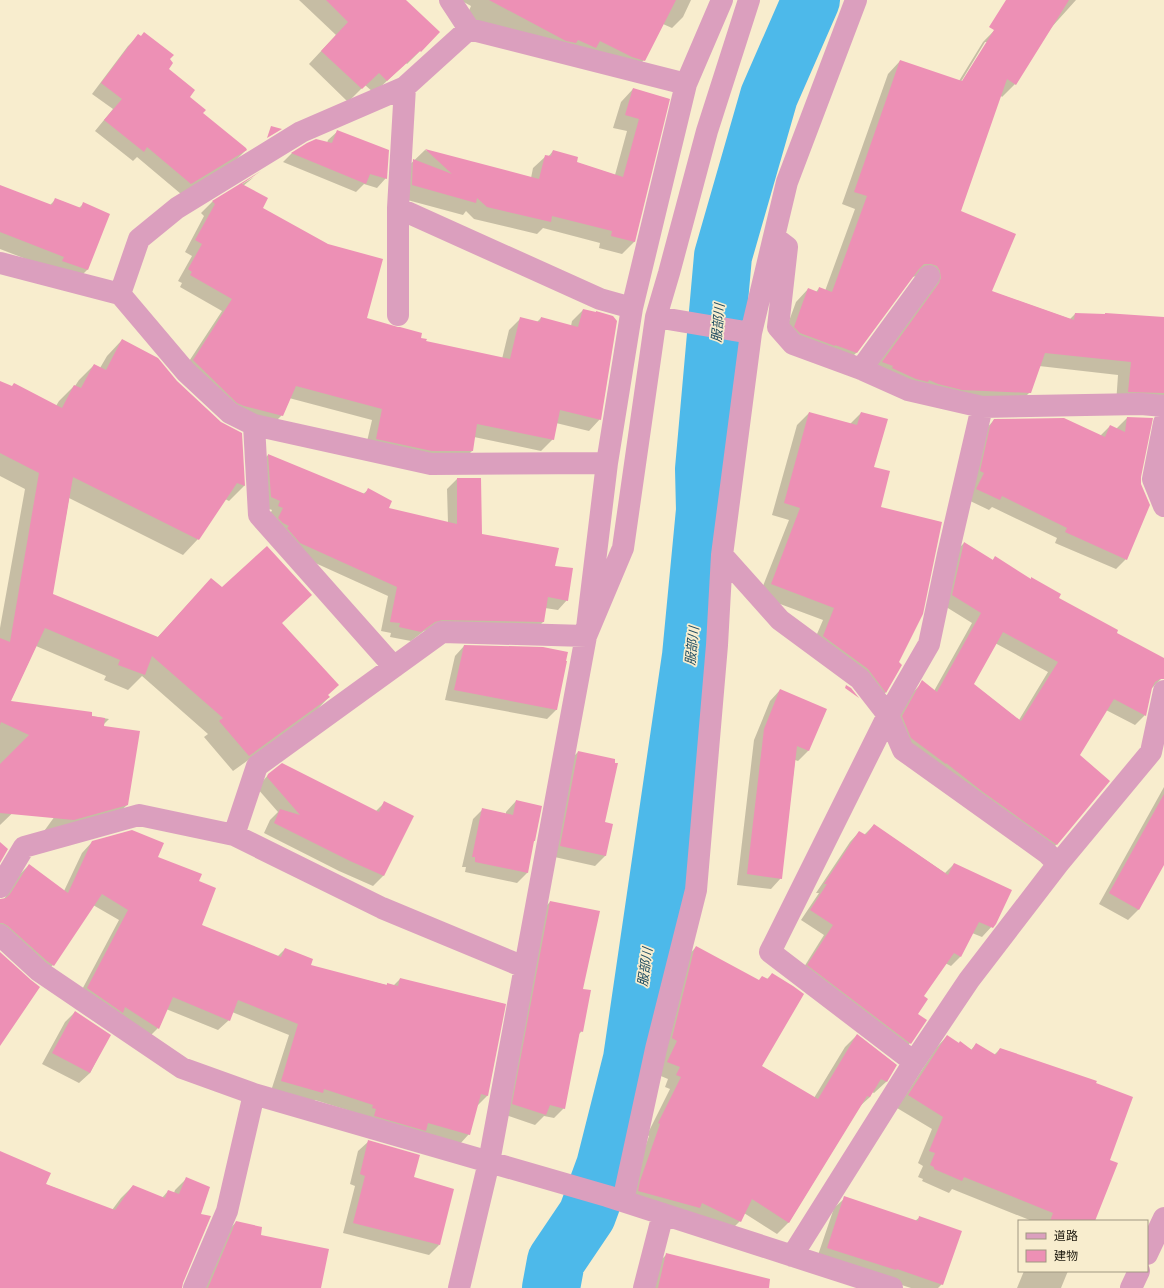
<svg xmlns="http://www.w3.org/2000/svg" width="1164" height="1288" font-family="'Space Grotesk','Noto Sans JP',sans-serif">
<rect width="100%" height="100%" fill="#f8edce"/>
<path fill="#0003" fill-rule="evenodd" d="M299 0H404L420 51 407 64 406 63 374 93 365 85 348 102 309 64 336 35Z
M460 0H691L683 17 672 28 663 24 644 60 633 71 464 22 471 6Z
M1024 0H1076L1050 29 1015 84 1002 97 1000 95 960 212 990 291 1070 319 1075 314 1164 318V420L1163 414 1116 404 1118 375 1039 366 1030 392 1017 405 870 374 917 276 912 277 857 352 844 365 782 340 796 302 808 289 816 292 819 288 825 291 855 209 842 204 888 74 900 61 959 81 983 42ZM985 42H988L960 86 959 85Z
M139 35 167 69 202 113 246 150 236 160 181 194 137 157 133 161 95 131 113 109 92 94 128 46Z
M633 89 668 99 634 242 622 254 599 248 600 243 543 228 537 234 474 219 466 211 463 215 400 198 401 173 425 150 531 178 533 168 546 156 548 157 553 151 575 162 615 175 627 131 613 128 621 102Z
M338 131 386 178 377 188 364 184 356 192 283 162 292 153 307 144 327 143 328 140Z
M254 177 243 186 261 208 366 319 420 339 425 342 502 359 509 330 521 318 537 322 541 318 571 326 572 321 583 310 600 419 589 431 556 423 553 439 541 451 474 437 472 451 461 462 365 450 372 420 289 398 282 415 270 427 182 372 222 311 180 287 182 283 178 281 192 256 185 252 204 216 201 213 212 202Z
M0 186 50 205 56 199 79 208 83 204 87 270 75 282 52 269 0 249Z
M122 340 177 382 221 423 241 434 244 486 229 501 225 499 198 539 183 555 69 498 52 595 157 638 211 579 222 588 281 624 329 697 314 713 233 771 204 737 208 734 142 676 128 690 104 680 106 676 36 646 10 702 109 719 101 727 127 805 111 820 42 834 89 769 73 755 0 825V628L25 489 0 476V387L56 406 59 401 74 386H75L79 380 94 365 100 368 107 356Z
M809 413 850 424 861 413 873 467 879 508 898 662 886 692 874 704 811 648 823 620 759 596 789 520 772 515 797 425Z
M1127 418 1140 484 1126 559 1116 569 1055 543 1057 538 992 507 989 510 966 499 984 431 994 420 1100 436 1110 426 1116 429Z
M268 455 363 494 368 490 387 509 448 523 447 489 457 479H480L481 535 554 567 567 600 558 610 545 608 543 622 534 631 432 629 424 631 411 641 390 637 391 633 381 631 388 596 291 552 269 516 272 510 261 506 259 464Z
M964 543 992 561 995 557 1057 598 1116 634 1151 674 1161 679 1151 689 1145 715 1135 725 1106 710 1079 755 1109 781 1056 845 1046 855 973 802 892 726 913 692 923 682 934 691 972 623 943 605 954 553ZM995 643 1048 672 1019 720 973 684Z
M464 646 557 709 547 719 445 700 455 656Z
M780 690 826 710 808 751 798 761 795 760 781 878 771 889 737 885 754 740 770 701Z
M578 752 604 823 606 855 595 866 550 856 567 763Z
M268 775 375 812 384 803 412 816 383 876 373 886 339 871 264 833 270 820 278 812 257 788Z
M1164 787V863L1138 910 1128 920 1099 904Z
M516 801 535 840 532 843 527 873 517 883 465 872 466 867H462L473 819 483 809 506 814V812Z
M874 825 945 873 954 864 995 923 982 937 972 933 960 957 951 966 945 963 922 996 917 1015 910 1043 901 1053 799 975 824 935 801 920 819 893H816L850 842 859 832 864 835Z
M92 842 157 857 198 881 200 925 277 957 285 949 309 966 386 985 388 984 393 986 400 979 504 1004 487 1096 477 1106 469 1134 459 1145 315 1100 312 1103 271 1091 289 1035 232 1012 229 1020 218 1030 166 1009 158 1028 148 1038 77 999 119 920 93 905 53 965 42 975 0 938V900L4 899 19 875 29 865 64 891 82 853Z
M550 902 582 990V1031L578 1035 564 1108 554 1118 544 1116 535 1125 503 1114 540 912Z
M696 947 758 981 767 979 772 974 761 1066 814 1098 845 1047 857 1035 896 1065 886 1082 874 1093 872 1092 870 1097 860 1106 789 1222 777 1234 744 1213 740 1221 728 1233 629 1194 649 1136 647 1135 670 1089 665 1087 668 1079 656 1074 685 959Z
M75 1012 109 1035 90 1073 79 1083 42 1064 65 1022Z
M947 1036 958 1044 960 1042 971 1050 976 1044 994 1055 1000 1049 1109 1161 1094 1221H1032L952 1189 949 1193 922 1181 923 1179 918 1177 923 1166 918 1163 932 1129 897 1108 936 1048Z
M369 1141 413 1177 439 1245 429 1255 343 1233 355 1186 350 1184 358 1151Z
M0 1152 45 1184 112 1210 121 1198 133 1186 162 1198 168 1191 174 1193 175 1190 187 1178 177 1288H5L0 1284Z
M845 1198 915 1221 920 1217 942 1284 938 1288H911L817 1258 834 1208Z
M236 1222 260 1236 320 1288H202L226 1233Z
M667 1254 726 1288H651L657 1264Z
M1024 1271H1068L1061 1288H1017Z"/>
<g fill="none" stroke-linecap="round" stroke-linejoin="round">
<path stroke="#4db9ea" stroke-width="58" d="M551 1288 556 1261 587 1215 605 1166 632 1059 691 656 705 510 704 469 723 256 769 96 811 0"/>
</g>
<path fill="#ed90b5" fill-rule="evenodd" d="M326 0H406L440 32 421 52 420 51 387 81 379 73 362 89 321 51 348 22Z
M489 0H676L645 61 632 57 600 41 596 48 578 40 576 43 566 41Z
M1006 0H1069L1016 85 1007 79 961 211 1016 234 992 291 1074 320 1075 313 1105 314V313L1164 317V393L1128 392 1131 362 1045 353 1031 393 962 390 938 384 929 380 928 382 916 379 892 368 893 366 882 362 939 283 941 278 940 271 937 266 931 264H924L919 269 857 353 835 345V346L800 333 794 327 808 288 818 292 819 287 832 292 867 196 854 192 900 60 962 81 994 30 989 27Z
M144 32 174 55 170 59 173 63 169 69 195 90 190 97 206 110 203 113 246 148 247 150 191 184 147 147 144 152 104 120 122 99 101 83 138 34 141 36Z
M633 88 670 99 635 242 611 236 612 231 552 216 551 222 487 207 477 198 476 203 412 185 413 159 452 174 425 149 539 179 545 155 551 156 553 150 578 157 577 162 623 177 639 119 625 115Z
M271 126 282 129 267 138Z
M337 130 389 150 387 179 370 174 366 184 291 153 307 143 316 139 332 143Z
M261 171 242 184 268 198 263 208 328 244 383 259 367 318 398 327H400L422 333 421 338 427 339 426 341 510 359 520 317 540 322 541 317 578 327 583 309 596 312V311L613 316 617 321 601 420 560 410 554 440 477 424 473 451H432L376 439 382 409 296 386 283 416 244 406 237 403 193 360 232 299 190 275 192 272 188 269 202 244 195 240 215 204 212 201Z
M0 185 52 205 55 198 81 208 83 202 110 214 88 270 62 261 64 257 0 232Z
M122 339 158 358 177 381 221 422 242 433 245 486 237 483 199 540 73 477 53 594 158 637 211 578 222 587 267 546 312 595 282 623 339 685 328 695 330 697 249 756 219 721 223 718 152 656 145 675 118 665 120 660 45 628 11 701 92 712V716L105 718 104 726 140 731 128 805 74 820 0 813V764L29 735 1 722 0 725V638L10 642 39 473 0 453V381L12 386 14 383 62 408 74 385 81 388 94 364 106 370Z
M809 412 857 425 861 412 888 419 874 467 890 471 881 507 942 522 923 614 899 662 902 665 886 693 868 669 823 636 834 608 771 584 800 508 784 503Z
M1127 417 1153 418 1141 477V484L1150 505 1127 560 1065 532 1067 528 1002 496 1000 500 976 489 984 473 980 471 990 426 994 419 1064 418 1105 437 1110 425 1125 432Z
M268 454 365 494 368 488 392 501 389 508 457 524V478H481L482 534 559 548 555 566 573 568 568 601 548 597 544 622 442 620 435 622 421 632 399 627 400 623 390 622 397 587 300 543 287 528 289 526 283 523 278 518 283 508 278 506 280 501 271 497Z
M964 542 993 560 995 556 1031 579V577L1061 594 1059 598 1118 630 1117 633 1164 658V679H1160L1155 682 1152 688 1146 716 1114 699 1080 755 1110 781 1057 845 983 792 946 763V764L911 738 902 716 922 680 937 692 981 613 952 595ZM1003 632 1058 662 1021 721 974 684Z
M464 645 543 647 568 652 566 661H567L557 710 454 690Z
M846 685 851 688 859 698 845 688Z
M780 689 827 709 809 751 797 746 782 879 747 874 764 729Z
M578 751 615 759V763H618L605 822 613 824 606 856 560 846Z
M282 763 379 812 384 801 414 816 384 876 350 861 274 823 280 809 300 815 267 777 268 774Z
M1164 794V865L1139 910 1109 893Z
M516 800 542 806 535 841H534L528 873 475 862V857H472L482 808 513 815Z
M874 824 948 875 954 863 1012 890 996 924 993 928 979 922 961 957 954 953 924 996 928 999 918 1014 927 1020 911 1044 807 965 833 925 810 910 827 884H824L859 831 866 835Z
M132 830 164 843 158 857 202 874 199 881 216 888 202 925 281 957 285 948 313 959 311 965 387 985V983L398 986 400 978 506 1004 488 1096 481 1094 470 1135 428 1123 426 1131 374 1116 376 1109 372 1108 373 1105 324 1089 323 1093 281 1081 298 1024 238 1000 230 1021 173 997 159 1029 125 1007 123 1013 87 988 128 910 102 894 54 966 47 961 8 926 3 923H0V899L6 898 10 894 29 864 68 893 92 841Z
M0 842 8 849 0 863Z
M550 901 600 911 583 989 591 990 583 1032 580 1031 565 1109 550 1105 546 1115 512 1104Z
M696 946 759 980 762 976 768 979 772 973 793 986 804 994 762 1066 818 1099 857 1034 897 1065 887 1082 881 1079 870 1097 867 1096 789 1223 752 1199 741 1222 702 1203 700 1208 638 1191 640 1181 660 1124 658 1123 681 1077 676 1075 680 1067 667 1062 677 1041 672 1038 694 950Z
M0 952 31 980 40 987 0 1046Z
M75 1011 111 1035 90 1073 52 1053Z
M947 1035 959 1043 960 1041 972 1050 976 1043 996 1055 1000 1048 1097 1081 1096 1083 1133 1097 1110 1160 1118 1163 1095 1221H1050L1053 1213 964 1177 962 1181 934 1169V1167L930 1165 935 1153 929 1151 943 1117 908 1095Z
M368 1140 420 1155 414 1177 454 1189 440 1245 353 1223 365 1176 360 1174Z
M0 1151 51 1173 46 1184 115 1210 133 1185 165 1198 168 1190 179 1194 186 1177 210 1187 201 1214 211 1216 183 1283 182 1288H0Z
M844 1196 918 1221 919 1216 962 1231 943 1285 897 1269 896 1270 827 1248Z
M236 1221 262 1227 261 1235 329 1249 321 1288H208Z
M666 1253 770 1279 769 1288H658Z"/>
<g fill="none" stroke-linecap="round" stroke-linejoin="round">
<path stroke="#db9fbe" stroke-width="22" d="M450 0 469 29 686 84
M398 208 600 299 632 308
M774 237 787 247 778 327 793 344 861 369 908 390 982 407 1141 404 1164 406
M0 263 120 294 186 372 230 413 254 425 431 464 607 463
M120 294 139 239 177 208 301 132 405 87 469 29
M398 315V208L405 87
M656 317 751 333
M861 369 929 276
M1164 423 1153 479 1164 506
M254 425 259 515 394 667
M722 555 780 620 860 679 888 715 903 750 1047 853 1058 864
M234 835 257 766 442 632 586 636 607 463 632 308 686 84 722 0
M0 887 24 847 139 815 234 835 382 908 524 967
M0 935 39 971 182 1068 254 1094 607 1196 892 1288
M914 1062 770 952 888 715 929 644 948 554 982 407
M623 1201 656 1049 696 890 717 645 722 555 751 333 787 182 856 0
M1147 1254 1164 1218
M792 1256 914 1062 969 980 1058 864 1151 752 1164 691
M194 1288 227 1211 254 1094
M459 1288 489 1162 586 636 623 548 656 317 669 273 707 131 749 0
M644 1288 663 1214
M1131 1288 1139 1271"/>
</g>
<g text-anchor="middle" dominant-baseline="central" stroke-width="3.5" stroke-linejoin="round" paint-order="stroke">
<g font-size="13" font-style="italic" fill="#204d62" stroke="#f8edce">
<text transform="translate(718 323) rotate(-85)">服部川</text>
<text transform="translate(692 646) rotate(-84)">服部川</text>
<text transform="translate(645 967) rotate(-82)">服部川</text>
</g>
</g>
<rect x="1018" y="1220" width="130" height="52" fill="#f8edce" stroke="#a09881"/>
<rect x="1026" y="1233" width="20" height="6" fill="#db9fbe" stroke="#a09881"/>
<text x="1054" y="1240" font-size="12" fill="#1c180d">道路</text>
<rect x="1026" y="1250" width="20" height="12" fill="#ed90b5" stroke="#a09881"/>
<text x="1054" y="1260" font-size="12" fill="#1c180d">建物</text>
</svg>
